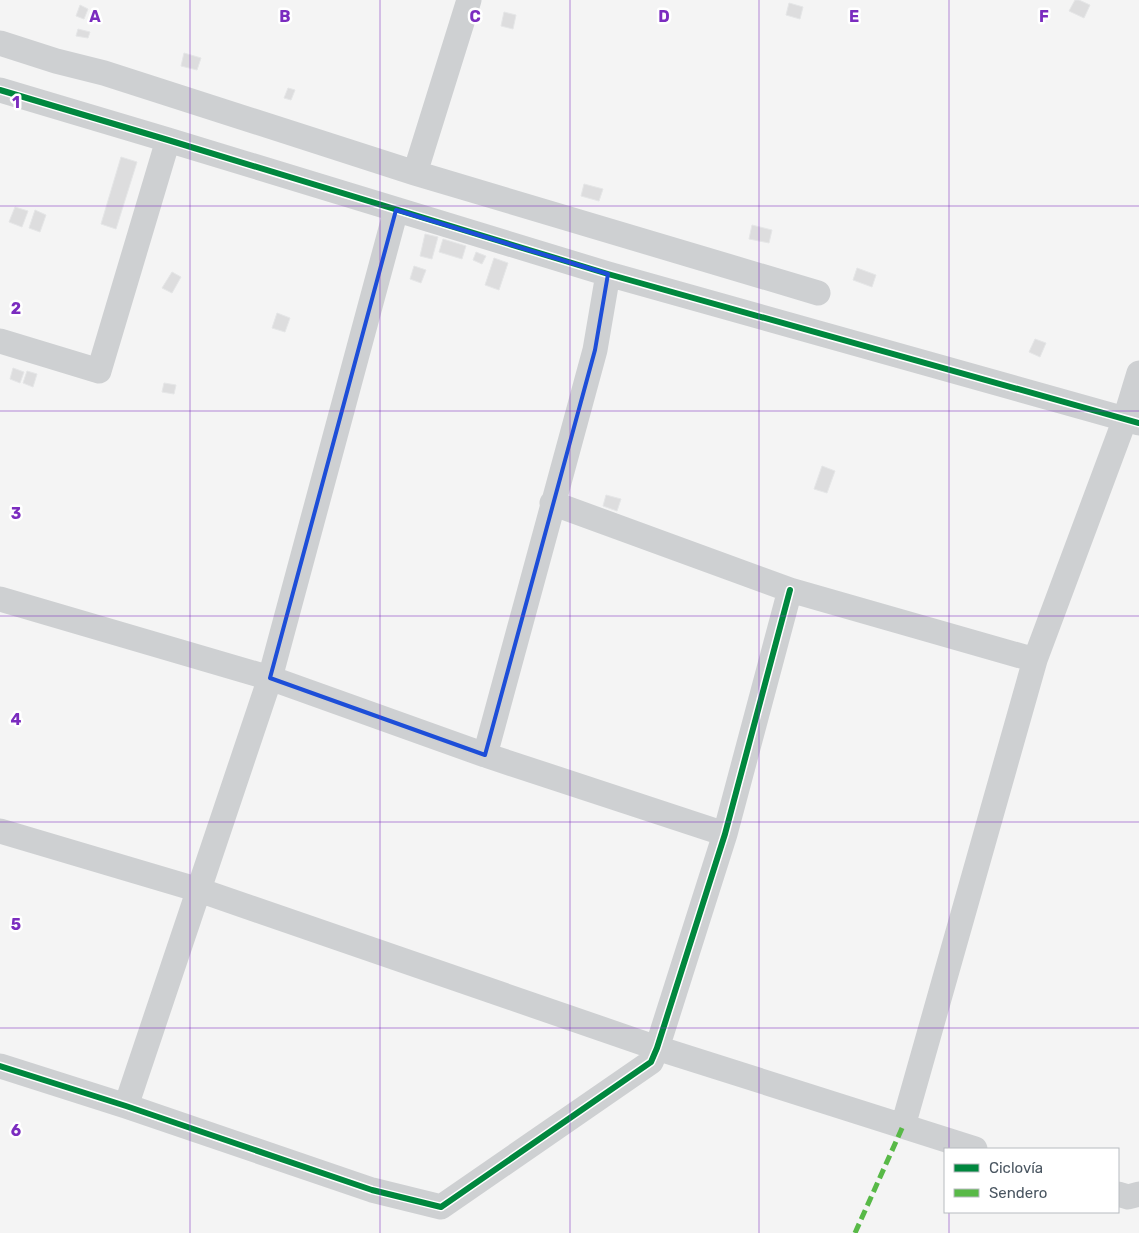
<svg xmlns="http://www.w3.org/2000/svg" width="1139" height="1233" font-family="Rubik,sans-serif">
<rect width="100%" height="100%" fill="#f4f4f4"/>
<path fill="#ddddde" stroke="#e5e6e7" d="M1075 0H1079L1090 5 1084 18 1069 11Z
M789 3 803 7 800 19 786 15Z
M80 5 88 9 84 19 76 16Z
M504 12 516 15 513 29 501 26Z
M78 29 90 32 88 38 76 36Z
M184 53 201 58 197 70 181 66Z
M288 88 295 90 291 100 284 98Z
M121 157 137 162 116 229 101 224Z
M584 184 603 189 599 201 581 196Z
M15 207 28 211 22 227 9 222Z
M35 210 46 215 40 232 29 228Z
M752 225 772 230 769 243 749 239Z
M425 234 438 237 432 259 420 256Z
M443 239 466 246 462 259 439 252Z
M476 252 486 256 482 264 473 260Z
M494 258 508 263 499 290 485 285Z
M414 266 426 270 421 283 410 279Z
M857 268 876 275 872 287 853 280Z
M172 272 181 277 172 293 162 288Z
M277 313 290 318 285 332 272 328Z
M1035 339 1046 343 1040 357 1029 352Z
M13 368 24 372 20 383 10 379Z
M27 371 37 374 33 387 23 383Z
M164 383 176 385 174 394 162 392Z
M822 466 835 471 827 493 814 489Z
M606 495 621 499 617 511 603 506Z"/>
<g fill="none" stroke-linecap="round" stroke-linejoin="round">
<path stroke="#ced0d2" stroke-width="25" d="M0 43 56 61 104 73 415 173 818 293
M0 90 168 140 608 274 1139 423
M415 173 469 0
M0 341 99 371 168 140
M552 503 790 590 1035 660
M0 599 270 678 485 755 725 834
M485 755 595 350 608 274
M0 831 199 890 657 1048 975 1149
M0 1066 126 1106 372 1190 441 1207 651 1062 657 1048 725 834 790 590
M126 1106 270 678 396 210
M903 1126 1035 660 1125 419 1139 373
M1118 1194 1128 1197 1139 1194"/>
<path stroke="#58b947" stroke-width="5" stroke-dasharray="10 5" stroke-linecap="butt" d="M855 1233 903 1126"/>
<g stroke="#fff" stroke-width="9">
<path id="cycleway" d="M0 90 168 140 608 274 1139 423
M0 1066 126 1106 372 1190 441 1207 651 1062 657 1048 725 834 790 590"/>
</g>
<use href="#cycleway" stroke="#00873e" stroke-width="6"/>
</g>
<path fill="none" stroke="#1d4ed8" stroke-width="4" stroke-linejoin="round" d="M396 210 608 274 595 350 485 755 270 678Z"/>
<path fill="none" stroke="#7b2cbf" stroke-width="1" stroke-opacity="0.55" d="M190 0V1233M380 0V1233M570 0V1233M759 0V1233M949 0V1149M0 206H1139M0 411H1139M0 616H1139M0 822H1139M0 1028H1139M949 1212V1233"/>
<g font-size="16" text-anchor="middle" font-weight="bold" fill="#7b2cbf" stroke="#fff" stroke-width="5" stroke-linejoin="round" paint-order="stroke">
<text x="95" y="22">A</text>
<text x="285" y="22">B</text>
<text x="475" y="22">C</text>
<text x="664" y="22">D</text>
<text x="854" y="22">E</text>
<text x="1044" y="22">F</text>
<text x="16" y="108">1</text>
<text x="16" y="314">2</text>
<text x="16" y="519">3</text>
<text x="16" y="725">4</text>
<text x="16" y="930">5</text>
<text x="16" y="1136">6</text>
</g>
<rect x="944" y="1148" width="175" height="65" fill="#ffffff" stroke="#b7bbc0"/>
<rect x="954" y="1164" width="25" height="8" fill="#00873e" stroke="#b7bbc0"/>
<text x="989" y="1173" font-size="15" fill="#4a5661">Ciclovía</text>
<rect x="954" y="1189" width="25" height="8" fill="#58b947" stroke="#b7bbc0"/>
<text x="989" y="1198" font-size="15" fill="#4a5661">Sendero</text>
</svg>
